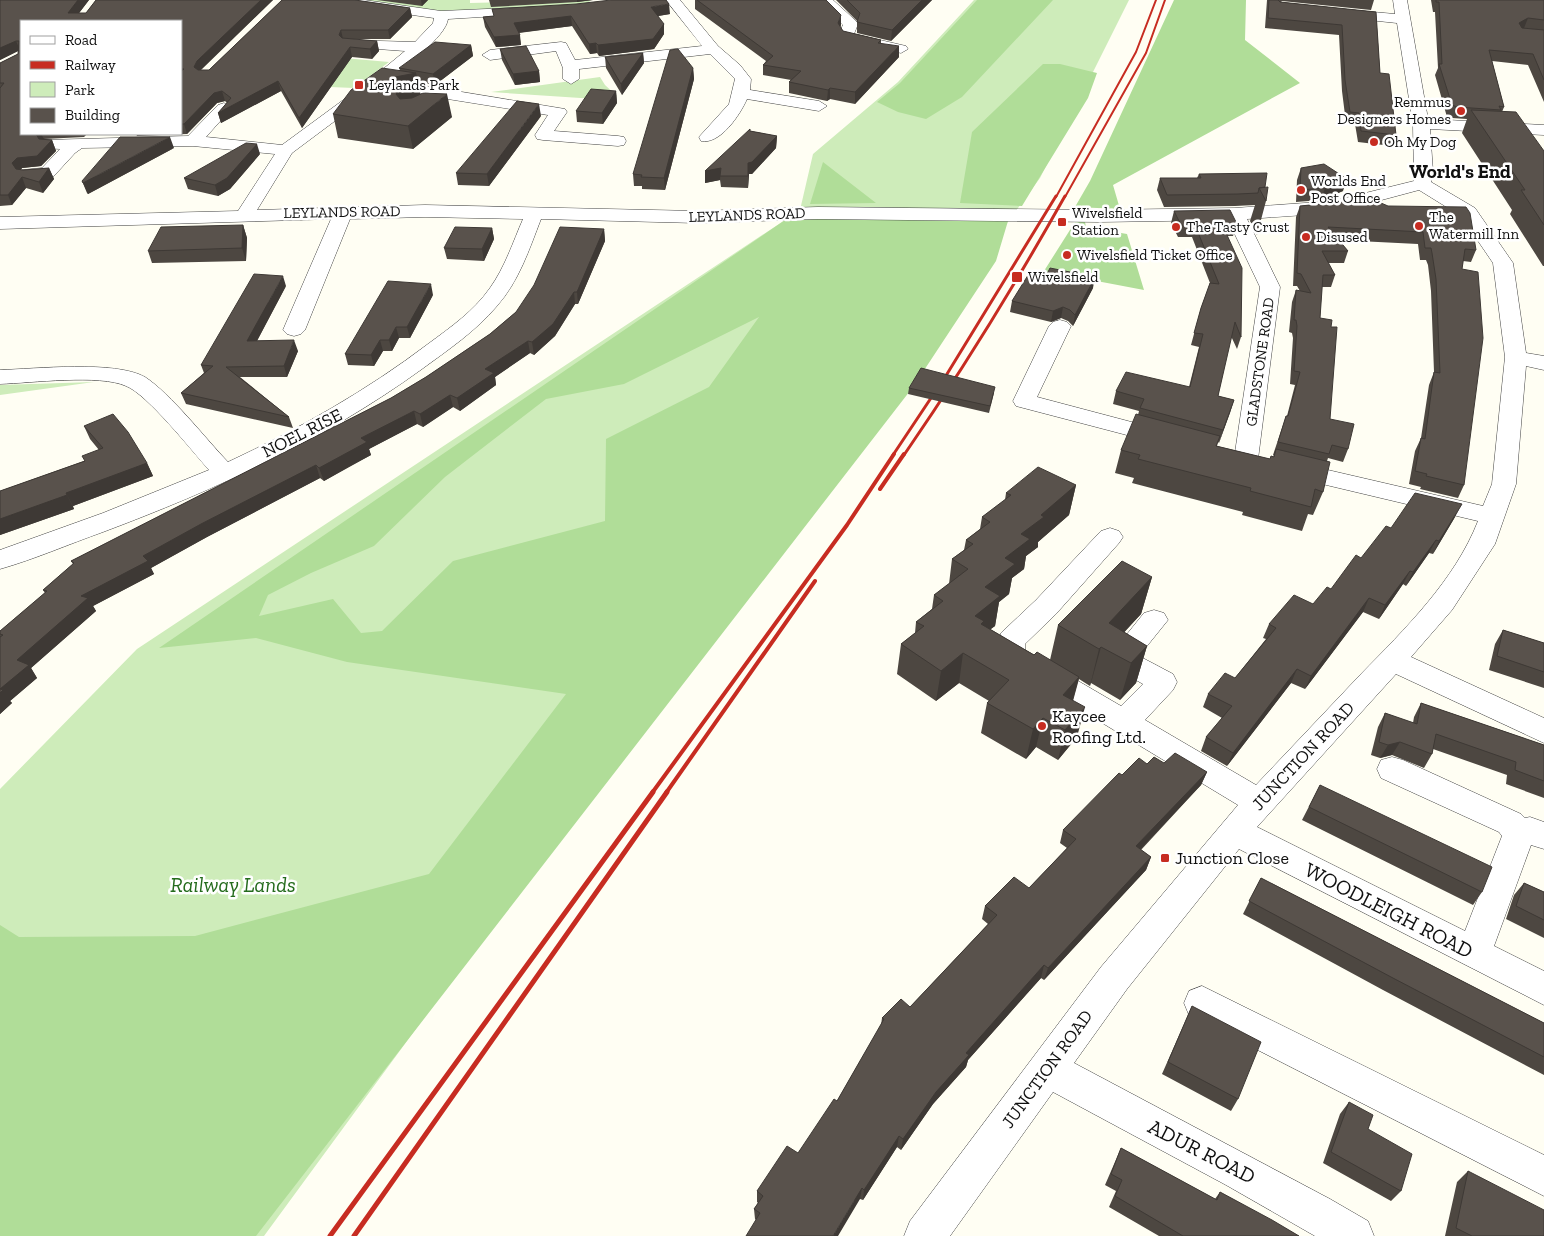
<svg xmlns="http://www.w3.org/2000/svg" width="1544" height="1236" font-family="'Zilla Slab',serif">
<rect width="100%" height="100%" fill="#fffef3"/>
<path fill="#ceecba" d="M362 0H470V3L591 0 586 5 444 12Z
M974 0H1129L1040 178 264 1236H0V789L137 649 800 210 813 154 898 82Z
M321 56 389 62 354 88 282 85Z
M600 77 605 85 617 96 596 99 491 92Z
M94 382 0 395V385Z"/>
<path fill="#b0dd98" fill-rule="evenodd" d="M977 0H1053L962 97 926 119 898 112 877 102 900 83Z
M1174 0H1246L1245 40 1300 83 1113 185 1120 209 1075 207 1090 181Z
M1043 64H1060L1097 73 1088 98 1022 206 960 203 972 132Z
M823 162 876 203 810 204Z
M788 218 960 219 1008 221 996 261 913 387 256 1236H0V925L19 937 195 936 429 874 566 694 347 662 256 638 159 648ZM759 317 709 387 606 439 605 521 453 561 382 631 361 633 333 599 259 616 268 595 311 573 374 546 445 477 546 399 624 384Z
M1075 222H1085L1086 227 1127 234 1144 290 1044 271Z"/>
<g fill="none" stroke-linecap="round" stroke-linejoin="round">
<g stroke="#434343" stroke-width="1">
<path id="minor" d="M327 0H364L441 11 534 7 536 10 534 13 529 14 448 19C446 37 403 68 389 80L565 109 567 112 554 131 618 136 624 137 626 141 624 145 618 146 543 140 537 139 535 135 548 115 379 88 292 153 257 210 425 205 697 211 818 207 1099 210 1235 208 1333 201 1414 181 1413 124 1397 23 1340 17 1333 13 1340 9 1395 14 1393 0H1407L1428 119 1544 125V135L1430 129 1433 172 1431 182 1475 208 1513 263 1526 353 1544 356V370L1526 366 1516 484 1495 544 1452 610 1411 657 1544 718V743L1396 674 1257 827 1465 931 1502 836 1499 832 1381 778 1377 769 1381 760 1392 757 1403 760 1521 814 1525 818 1530 817 1544 822V849L1531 845 1494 946 1544 971V1005L1239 849 1127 989 1074 1063 1330 1199 1368 1221 1374 1236H1315L1226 1185 1053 1092 950 1236H904L910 1221 1101 967 1238 805 1003 663 996 648 1001 633 1036 600 1101 531 1110 528 1119 531 1123 537 1119 543 1056 614 1025 644V650L1121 706 1143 684 1111 666 1107 659 1144 613 1154 610 1164 613 1168 620 1139 656 1173 674 1177 682 1173 690 1145 720 1256 785C1291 748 1326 711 1361 674 1405 629 1455 580 1478 521L1280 474 1277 469 1280 464 1289 461 1483 506 1492 484 1505 357 1493 263 1461 216 1419 190 1333 213 1247 219 1280 287 1258 459 1254 464 1246 466 1238 464 1234 459 1260 287 1228 220 1099 222 818 219 697 223 541 219C529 250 519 281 497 306 476 331 448 350 422 369 324 440 215 490 103 532 69 544 35 559 0 569V550L103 513 209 470C192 451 147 394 126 386 100 374 31 383 0 384V370C35 369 115 360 145 377 171 394 205 438 228 462 299 429 366 391 428 344 451 327 474 311 490 288 505 267 513 242 523 219L425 217 350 219 305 330 301 334 294 336 287 334 283 330 331 219 0 229V217L238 211 275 154 193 146 82 148 75 153 53 177 28 179 22 178 19 174 22 170 42 168 60 149 45 148 42 144 45 140 188 136 218 105 224 103 232 108 206 137 282 145 365 84 405 51 350 47 345 46 343 43 345 40 415 42 433 23 434 18 334 4Z
M666 0H680L718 46 740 65 751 79 750 90 819 101 827 106 819 111 747 99C740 115 720 145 701 141L699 137 729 104 735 79 710 54 579 69V79L571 84 563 79V68L556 51 490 60 482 55 490 50 561 42 566 43 575 60 702 46Z
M818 0H833L856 21 858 24 854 34 906 46 908 49 901 53 843 40 839 33 843 25Z
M1060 320 1067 322 1071 326 1037 397 1173 433 1177 438 1173 443 1165 445 1016 406 1013 401 1049 326 1053 322Z
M1202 986 1544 1155V1196L1189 1015 1184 1003 1189 991Z"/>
</g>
<use href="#minor" fill="#fff" fill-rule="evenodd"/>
<path stroke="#c72c21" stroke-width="2" d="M1056 197 1136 52 1156 0
M1065 197 1146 53 1165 0"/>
<path stroke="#c72c21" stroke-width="3" d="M893 455 947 374 1056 196
M904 455C962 371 1015 285 1065 196"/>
<path stroke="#c72c21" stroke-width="4" d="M880 489 904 454
M652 793 847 525 894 454
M666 793 815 581"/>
<path stroke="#c72c21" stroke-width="5" d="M330 1236 653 792
M354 1236 667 792"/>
</g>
<path fill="#4d4741" d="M0 0H89L79 13H86L96 0H273L200 70H209L282 0H355L410 8 412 17 390 39H351L377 41 379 51 372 59 352 57 302 128 281 91 221 123 218 113 227 103 225 101 217 103 187 134 137 136 136 134H181V21H21V134H87L84 137 44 139 52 140 56 151 41 166 22 168 21 170H23L49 168 54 179 43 193 26 188 12 205 0 206V63L18 54V51L0 60Z
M377 0H428L422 6Z
M489 0H593L577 2 491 7Z
M695 0H826L841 25 840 27 843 31 881 40V43L899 57 855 104 830 99 827 101 789 93V82L791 80 763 75V65L766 61 695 9Z
M836 0H932L891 41 857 33V21Z
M1267 0H1374L1371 10 1282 1 1281 2 1376 12 1380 73 1396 135 1392 146 1358 142 1355 124 1346 123 1342 91 1339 35 1265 28Z
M1431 0H1544V102L1528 65 1492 61 1504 107 1502 112 1544 151V266H1543L1510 214 1512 210 1462 133 1467 119 1452 118 1447 117 1435 75 1438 68 1435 12H1433Z
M492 9 670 14 658 16 664 34 654 49 599 56 597 53 590 54 572 26 519 33 521 45 496 47 485 27 483 17 494 16Z
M471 45 473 56 435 85 418 82 420 94 452 117 413 149 338 138 333 114 400 70 399 68Z
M500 49 539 71 540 82 515 85 502 60Z
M643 53 644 63 622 95 606 68 605 57Z
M693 68 694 79 665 190 642 189V186H634L633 174Z
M616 91 617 103 603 124 577 122 576 111Z
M541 116 489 186 458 185 456 173Z
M750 131 777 136 776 148 752 174H749L748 188 721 187 720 180 705 183V171Z
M174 148 88 194 87 193 82 181Z
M260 154 230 189 218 196 188 189 184 178Z
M1301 168 1343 191 1321 200 1296 202 1297 180Z
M1199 174 1265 187 1266 201 1257 235 1250 221 1255 205 1235 206 1164 207 1157 190 1160 178H1197Z
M1341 202 1476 250 1471 262 1463 261 1462 269 1464 485 1458 498 1420 489 1421 487 1409 484 1415 451 1421 438 1429 385 1434 372 1431 291 1428 265 1426 260H1420L1418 244 1338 240 1348 251 1344 263H1328L1335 275 1331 287H1322L1320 318 1331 327 1330 419 1348 449 1343 462 1328 458 1327 461 1323 492 1313 515 1308 514 1302 531 1242 515 1243 512 1132 483 1134 478 1115 473 1121 450 1138 415 1139 411 1113 404 1116 391 1189 387 1199 347 1191 345 1201 308 1210 283 1192 237H1178L1171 223 1174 211 1237 224 1233 236H1227L1241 337 1237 349 1231 336 1218 396 1234 400 1219 443 1218 442 1217 446 1270 459 1273 457 1274 456 1273 455 1286 416H1287L1295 385 1290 384 1293 338 1292 333 1289 332 1292 302 1296 290 1300 291 1297 286H1293L1296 217 1300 206Z
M243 225 247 238 246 261 152 263 148 251Z
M492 228 494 239 484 261 447 259 444 248Z
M604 229 605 241 578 304H575L555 336 534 355 530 353 495 377 496 385 460 411 453 407 423 427 417 424 369 449 371 455 350 466 324 481 320 478 207 537 151 568 154 574 93 606 96 611 31 668 37 678 10 701 12 703 0 714V631L45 593 43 590 73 564 71 561 391 398 426 377 490 334 516 312Z
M286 286 257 341 298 351 287 377H240L289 417 293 428 186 404 181 393 204 373 201 365Z
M1093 288 1073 326 1068 321 1061 318 1051 322 1010 312 1012 301Z
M433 295 410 338H399L392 351H383L374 366 348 365 345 354Z
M909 388 994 393 989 413 908 394Z
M84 426 147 463 153 476 73 506 74 509 0 535V491L84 461 99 450 90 439Z
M1076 485 1069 515 1038 542V547L1026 556 1024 569 1012 578 1009 594 999 602 995 626 990 629 1034 655 1050 660 1058 625 1152 577 1141 614 1124 632 1147 646 1136 683 1120 700 1091 683 1090 686 1079 679 1073 701 1077 737 1058 760 1036 747 1026 759 981 733 987 703 989 701 959 683 936 701 897 674 901 644 915 633 916 622 932 609 934 595 949 584 952 559 964 550 966 540 980 529 982 517 1005 500 1006 493Z
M1455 517 1433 554 1429 553 1406 586 1403 584 1379 619 1363 612 1305 689 1291 683 1227 766 1201 751 1206 737 1222 718 1203 707 1208 694 1235 678 1266 639 1263 638 1269 624 1313 604 1331 589 1391 528Z
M1503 630 1544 643V688L1489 670 1495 644Z
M1421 703 1544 745V798L1506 784 1507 775 1433 749 1432 754 1424 768 1392 755 1380 758 1371 755 1378 727 1385 713 1413 723 1414 717Z
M1164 763 1207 772 1201 785 1141 850 1151 857 1146 870 1044 980 1041 978 968 1060 966 1067 933 1104 901 1150 897 1147 863 1200 860 1199 756 1220 755 1219 754 1209 758 1203 757 1202V1191L798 1153 837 1101 881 1025 882 1018 910 1007 988 924 982 919 985 906 1029 888 1067 848 1060 843 1063 830 1122 775 1147 764Z
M1320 785 1482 892 1473 905 1302 820Z
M1261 878 1544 1023V1075L1383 990 1243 914Z
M1524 883 1544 892V938L1506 919 1514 895Z
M1192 1006 1238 1099 1231 1111 1162 1074Z
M1349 1102 1368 1129 1401 1191 1391 1201 1323 1163 1340 1114Z
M1121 1148 1215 1199 1220 1192 1299 1236H1159L1109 1207 1116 1191 1105 1185Z
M1468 1171 1544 1236H1445L1457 1182Z"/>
<path fill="#3e3935" d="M78 0H89L73 21 68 13Z
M261 0H273L200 71 197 76 194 67 197 61Z
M421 0H428L422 6Z
M577 0H593L577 2Z
M922 0H932L891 41 892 30Z
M669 4 670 14 652 17 651 7Z
M410 8 412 17 390 39 388 30Z
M841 15V25L837 34 838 23Z
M571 16 572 26 516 33 514 23Z
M1528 18 1524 28 1515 34 1519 23Z
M664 24V34L654 49 599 56 598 45Z
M341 30 343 39 339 35Z
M520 35 521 45 496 47 494 37Z
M16 41 20 50 0 60V48Z
M377 41 379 51 372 59 370 49Z
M596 43 597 53 590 54 589 44Z
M471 45 473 56 435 85 433 74Z
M899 46V57L855 104V92Z
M350 47 352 57 302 128 299 118Z
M643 53 644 63 622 95 621 84Z
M693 68 694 79 665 190 664 178Z
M539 71 540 82 515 85 513 74Z
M416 73 421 96 401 100 390 90V78Z
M278 81 281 91 221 123 218 113Z
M830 88V99L827 101 828 90Z
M222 91 225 101 217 103 187 134 184 124 214 93Z
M616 91 617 103 603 124 602 113Z
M447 94 452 117 413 149 408 126Z
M539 104 541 116 489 186 487 174Z
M36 134H41L44 139 40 144Z
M777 136 776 148 752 174H749L748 188V163Z
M170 137 174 148 88 194 83 183Z
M52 140 56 151 41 166 22 168 17 174 12 163 17 158Z
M257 144 260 154 230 189 218 196 215 185Z
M49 168 54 179 43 193 39 182Z
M721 168 720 180 705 183V171Z
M22 177 26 188 12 205 8 195Z
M1347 179 1343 191 1321 200 1325 188Z
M243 225 247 238 246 261 242 248Z
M492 228 494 239 484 261 482 249Z
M604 229 605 241 578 304 577 292Z
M283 276 286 286 251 352 247 341Z
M1095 277 1093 288 1073 326 1075 315Z
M431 284 433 295 410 338 407 327Z
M574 292 575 304 555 336 534 355 532 342Z
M1063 307 1061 318 1051 322 1053 311Z
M396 327 399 338 392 351 389 340Z
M294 340 298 351 287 377 284 366Z
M380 340 383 351 374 366 371 355Z
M528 341 530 353 495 377 496 385 460 411 457 398 485 369Z
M450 395 453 407 423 427 420 414Z
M1234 400 1230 413 1219 443 1223 430Z
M414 411 417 424 369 449 371 455 324 481 319 468 361 438Z
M147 463 153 476 73 506 66 493Z
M316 465 320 478 207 537 151 568 154 574 93 606 96 611 31 668 37 678 10 701 12 703 0 714V689L17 660 81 596 143 556 201 524Z
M1076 485 1069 515 1038 542V547L1026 556 1024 569 1012 578 1009 594 999 602 995 626 982 636 975 616 985 587 1021 534 1041 515Z
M67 495 74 509 0 535V519Z
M1462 504 1455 517 1433 554 1439 541Z
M1436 540 1429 553 1406 586 1413 572Z
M1410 571 1403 584 1379 619 1385 605Z
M1152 577 1141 614 1108 650 1109 623Z
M1369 598 1363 612 1305 689 1311 676Z
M1147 646 1136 683 1120 700 1131 663Z
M1101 647 1091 683 1090 686 1099 649Z
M963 653 959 683 936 701 941 671Z
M1297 669 1291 683 1227 766 1233 753Z
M1079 677 1071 707 1063 695Z
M1085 707 1077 737 1058 760 1065 730Z
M1043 718 1036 747 1026 759 1033 729Z
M1400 742 1392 755 1380 758 1388 745Z
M1207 772 1201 785 1131 859 1136 846Z
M1151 857 1146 870 1044 980 1048 968Z
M1044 965 1041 978 968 1060 966 1067 933 1104 901 1150 903 1139 936 1092 966 1053Z
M899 1136 897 1147 863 1200 864 1190Z
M862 1188 860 1199 838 1236H833Z"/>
<path fill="#59524c" stroke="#3e3935" d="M0 0H78L68 13H86L96 0H261L197 61 194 67 198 70H209L282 0H355L410 8 388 30H341L339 35 342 38 377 41 370 49 350 47 299 118 278 81 218 113 231 98 222 91 214 93 184 124H181V71L184 69H181V21H21V134H36L39 139 52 140 37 156 17 158 12 163 16 169 23 170 49 168 39 182 22 177 8 195H0V88L4 83H0V63L18 54 19 41H16L0 48Z
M611 0H666L669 4 651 7 664 24 653 39 598 45 596 43 589 44 571 16 514 23 520 35 494 37 483 17 494 16 492 9 576 4Z
M697 0H826L841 15 838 23 843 31 881 40 878 43 899 46 855 92 830 88 828 90 789 82 801 71 763 65 773 56Z
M847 0H922L892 30 857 22 860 13Z
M1269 0H1278L1280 2 1376 12 1380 73 1389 74 1396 135 1361 131 1359 113 1350 112 1345 80 1342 25 1268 18Z
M1436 0H1544V20L1528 18 1519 23 1522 28 1544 30V80L1533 54 1489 50 1504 107 1499 106 1501 110 1457 107 1452 105 1439 64H1442L1439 2H1436Z
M435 42 471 45 433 74 399 68Z
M526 46 539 71 513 74 500 49Z
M678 49 693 68 664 178 641 177 642 175 633 174 670 50Z
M643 53 621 84 605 57Z
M382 68 416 73 390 78V90L399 91 396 94 400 99 412 98 423 93 447 94 408 126 333 114 351 90Z
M591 89 616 91 602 113 576 111Z
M517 101 539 104 487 174 456 173Z
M1471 110 1516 112 1544 151V225L1521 190H1525Z
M750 129V131L777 136 752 162 748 163V176H720L721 168 705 171Z
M120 137H170L83 183 82 181Z
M246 143 257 144 227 178 215 185 184 178Z
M1324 164 1347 179 1325 188 1300 190 1301 168Z
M1267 173 1265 187 1259 188 1258 193 1238 194 1167 195 1160 178H1201L1199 174Z
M1268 187 1266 201 1259 188Z
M1341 202 1381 203 1388 206 1466 207 1470 213 1476 250 1465 249 1462 269 1478 272 1483 338 1464 485 1426 476 1427 474 1415 471 1421 438 1425 439 1434 372 1440 373 1436 279 1432 253 1431 248H1425L1423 232 1328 227 1348 251H1322L1335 275H1323L1320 318 1332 320 1331 327H1337L1330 419 1354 424 1348 449 1332 445 1329 454 1278 442 1286 416H1288L1300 372 1294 371 1297 326 1296 320H1294L1296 290 1311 293 1301 274 1297 273 1300 206Z
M1230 210 1237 224H1222L1242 268 1241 337 1235 322 1218 396 1234 400 1223 430 1140 408 1144 399 1116 391 1126 372 1190 387 1203 334 1194 333 1201 308 1210 283 1219 284 1195 225H1181L1174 211Z
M243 225 242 248 148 251 161 227Z
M455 227 492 228 482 249 444 248Z
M560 227 604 229 577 292H574L553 324 532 342 528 341 485 369 494 373 457 398 450 395 420 414 414 411 361 438 367 442 319 468 316 465 201 524 143 556 148 561 81 596 88 598 17 660 29 665 0 689 3 690 0 693V637L3 635 0 634V631L47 591 43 590 74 563 71 561 391 398 426 377 490 334 516 312 534 285Z
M1050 268 1095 277 1075 315 1070 310 1063 307 1053 311 1012 301 1030 272 1046 276Z
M254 274 283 276 247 341 294 340 284 366 226 367 289 417 181 393 213 366 201 365Z
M388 281 431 284 407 327H396L389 340H380L371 355 345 354Z
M921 368 995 387 990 406 909 388Z
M113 414 128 432 147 463 66 493 67 495 0 519V491L85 461 82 456 103 448 84 426Z
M1136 414 1220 436 1216 446 1270 459 1271 456 1274 457 1276 449 1330 462 1323 492 1315 489 1311 507 1250 491 1251 488 1138 459 1140 455 1121 450Z
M1038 467 1076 485 1041 515 1044 517 1021 534 1030 539 1005 558 1015 564 985 587 1000 596 975 616 984 621 981 624 1034 655 1037 652 1079 677 1063 695 1085 707 1065 730 1043 718 1033 729 987 703 1009 680 963 653 941 671 901 644 924 626 916 622 943 601 934 595 968 569 952 559 973 544 966 540 990 522 982 517 1011 495 1006 493Z
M1415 493 1462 504 1439 541 1436 540 1413 572 1410 571 1385 605 1369 598 1311 676 1297 669 1233 753 1206 737 1232 706 1208 694 1225 673 1235 678 1276 628 1269 624 1294 595 1313 604 1327 587 1331 589 1356 555 1361 558 1386 526 1391 528Z
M1122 561 1152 577 1109 623 1147 646 1131 663 1101 647 1099 649 1058 625Z
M1503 630 1544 643V672L1497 656Z
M1421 703 1544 745V781L1515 770 1516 762 1436 734 1432 754 1400 742 1388 745 1379 742 1385 713 1417 724Z
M1175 753 1207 772 1136 846 1151 857 1048 968 1044 965 966 1053 969 1055 936 1092 903 1139 899 1136 864 1190 862 1188 833 1236H746L760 1213 754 1209 763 1196 757 1191 787 1146 798 1153 834 1099 837 1101 884 1019 882 1018 901 999 910 1007 997 915 985 906 1014 877 1029 888 1076 839 1063 830 1119 773 1122 775 1139 758 1147 764 1154 757 1164 763Z
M1320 785 1492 867 1482 892 1309 807Z
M1261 878 1544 1023V1057L1391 977 1249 901Z
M1524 883 1544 892V920L1516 906Z
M1192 1006 1261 1042 1238 1099 1168 1062Z
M1349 1102 1373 1115 1368 1129 1412 1154 1401 1191 1331 1152Z
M1121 1148 1217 1200 1220 1192 1272 1220 1299 1236H1183L1115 1196 1122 1180 1111 1174Z
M1468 1171 1544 1210V1236H1472L1456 1228Z"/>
<g fill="#c72c21" stroke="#fff" stroke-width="2">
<rect x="354" y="80" width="10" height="10" rx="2.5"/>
<circle cx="1461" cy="111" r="5"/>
<circle cx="1374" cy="142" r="5"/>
<circle cx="1301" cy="190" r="5"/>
<rect x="1057" y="217" width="10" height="10" rx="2.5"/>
<circle cx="1419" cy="226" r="5"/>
<circle cx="1176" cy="227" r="5"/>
<circle cx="1306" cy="237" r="5"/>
<circle cx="1067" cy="255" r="5"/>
<rect x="1011" y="271" width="12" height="12" rx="2.5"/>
<circle cx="1042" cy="726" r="5"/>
<rect x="1160" y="853" width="10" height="10" rx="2.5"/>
</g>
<g text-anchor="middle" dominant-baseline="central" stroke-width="5" stroke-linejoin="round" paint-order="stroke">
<g font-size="15" fill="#101010" stroke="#fff" text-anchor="start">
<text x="369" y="85">Leylands Park</text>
<text x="1451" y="102" text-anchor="end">Remmus<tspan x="1451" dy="17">Designers Homes</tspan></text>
<text x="1384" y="142">Oh My Dog</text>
<text x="1311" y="181">Worlds End<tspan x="1311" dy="17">Post Office</tspan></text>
<text x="1072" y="213">Wivelsfield<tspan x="1072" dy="17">Station</tspan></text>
<text x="1429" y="217">The<tspan x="1429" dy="17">Watermill Inn</tspan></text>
<text x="1186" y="227">The Tasty Crust</text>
<text x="1316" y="237">Disused</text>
<text x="1077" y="255">Wivelsfield Ticket Office</text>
<text x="1028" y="277">Wivelsfield</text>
</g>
<g font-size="15" fill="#101010" stroke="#fff">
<text transform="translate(342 212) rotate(-1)">LEYLANDS ROAD</text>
<text transform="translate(747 215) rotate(-2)">LEYLANDS ROAD</text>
<text transform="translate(1260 362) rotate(-82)">GLADSTONE ROAD</text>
</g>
<g font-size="18" fill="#101010" stroke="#fff">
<text transform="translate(302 433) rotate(-27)">NOEL RISE</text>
<text transform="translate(1303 756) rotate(-47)">JUNCTION ROAD</text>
<text transform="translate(1047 1069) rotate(-54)">JUNCTION ROAD</text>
</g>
<g font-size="18" fill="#101010" stroke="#fff" text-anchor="start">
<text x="1052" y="716">Kaycee<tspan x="1052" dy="21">Roofing Ltd.</tspan></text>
<text x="1175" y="858">Junction Close</text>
</g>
<g font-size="19" font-weight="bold" fill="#101010" stroke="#fff">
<text x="1460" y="171">World's End</text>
</g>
<g font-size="21" font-style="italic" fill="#246b1c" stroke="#fff">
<text x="233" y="884">Railway Lands</text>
</g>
<g font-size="21" fill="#101010" stroke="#fff">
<text transform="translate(1389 910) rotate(27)">WOODLEIGH ROAD</text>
<text transform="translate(1202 1151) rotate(27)">ADUR ROAD</text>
</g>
</g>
<rect x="20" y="20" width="162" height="115" fill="#ffffff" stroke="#9f9f9f"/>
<rect x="30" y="36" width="25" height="8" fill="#ffffff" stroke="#9f9f9f"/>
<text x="65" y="45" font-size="15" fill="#101010">Road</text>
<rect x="30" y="61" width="25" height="8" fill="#c72c21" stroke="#9f9f9f"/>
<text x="65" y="70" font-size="15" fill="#101010">Railway</text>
<rect x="30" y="82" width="25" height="15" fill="#ceecba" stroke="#9f9f9f"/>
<text x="65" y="95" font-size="15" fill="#101010">Park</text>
<rect x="30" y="108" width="25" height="15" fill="#59524c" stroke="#9f9f9f"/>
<text x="65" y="120" font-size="15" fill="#101010">Building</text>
</svg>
